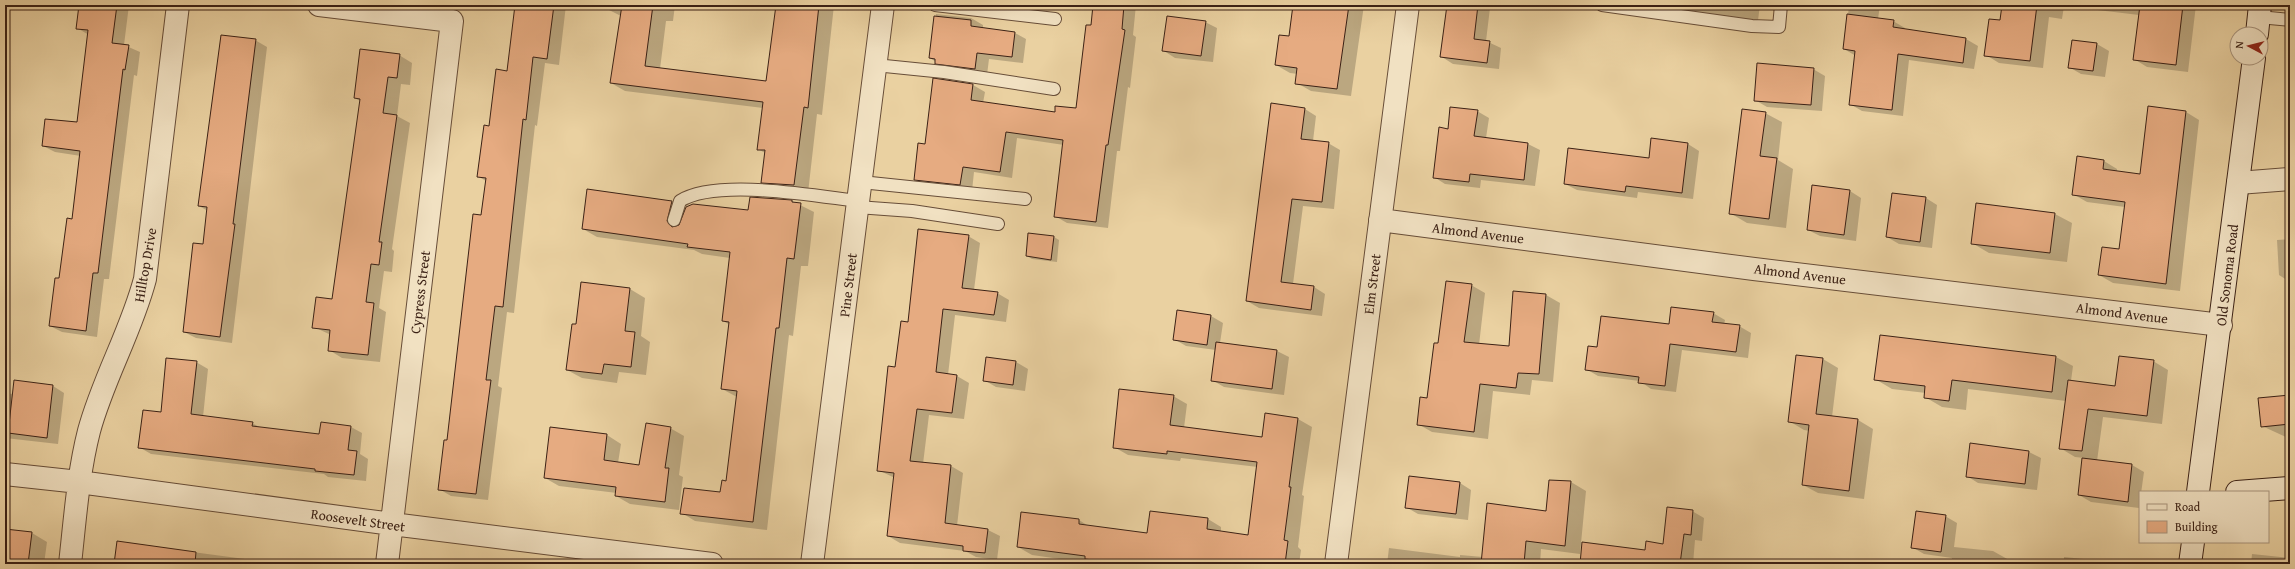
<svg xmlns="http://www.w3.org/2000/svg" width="2295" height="569" font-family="'Gentium Book Plus',serif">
<rect width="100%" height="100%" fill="#ead1a1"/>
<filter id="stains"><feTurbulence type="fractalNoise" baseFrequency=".005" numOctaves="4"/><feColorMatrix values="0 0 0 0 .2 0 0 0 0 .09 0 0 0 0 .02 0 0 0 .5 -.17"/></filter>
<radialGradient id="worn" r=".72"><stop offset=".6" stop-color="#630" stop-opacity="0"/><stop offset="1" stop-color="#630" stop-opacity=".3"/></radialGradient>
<path fill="#0003" d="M80 5H129L124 45 140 52 137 76 134 75 109 279H104L97 337 62 332 50 326 73 220 81 156 55 152 43 146 78 123 89 35 77 28Z
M516 5H566L559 65 545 63 537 126 535 125 514 313 507 312 498 386 502 388 488 500 451 496 439 489 482 216 486 181 479 177 490 127 508 72Z
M603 5H675L673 21H666L660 69 767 82 777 5H834L822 115 817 114 808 193 776 190 762 182 765 153 758 149 763 108 625 91 611 83 621 16 603 7Z
M1094 5H1136L1133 35 1136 37 1130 88 1128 87 1120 151H1117L1108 228 1067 223 1055 216 1064 145 1017 138 1012 178 974 172 972 191 926 186 915 179 926 145 934 80 973 85 985 92 983 103 1055 113 1077 110Z
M1294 5H1364L1351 96 1311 91 1297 83 1298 74 1290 73 1276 65 1290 37Z
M1448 5H1485L1490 8 1486 41 1501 48 1499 69 1453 64 1442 57Z
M1674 5H1760L1757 28 1695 19 1674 7Z
M1837 5H1880L1878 19 1893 21 1905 28V30L1966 39 1978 46 1974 69 1909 60 1903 116 1862 111 1850 104 1856 56 1844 49 1849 6Z
M2003 5H2196L2188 72 2147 67 2134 59 2139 15 2064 6 2062 19 2049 17 2043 68 1999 63 1986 55 2001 21Z
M936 14 971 18 983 25V28L1015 33 1026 39 1023 63 989 59 987 75 948 70 930 58Z
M1205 22 1217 28 1213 62 1175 58 1164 51Z
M255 40 267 47 232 343 196 338 184 332 203 245 208 211 199 206Z
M2073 41 2097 44 2109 51 2105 77 2081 74 2069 67Z
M399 55 412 63 410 85 401 84 397 116 410 123 392 249 394 251 392 272 384 271 379 308 386 312 380 362 342 358 329 350 331 335 314 327 333 300 360 101 355 98Z
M1813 69 1825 76 1822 111 1767 107 1755 100Z
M1305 109 1316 116 1313 141 1328 143 1340 150 1334 209 1303 206 1293 284 1314 287 1325 294 1322 316 1259 308 1247 301Z
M1477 111 1489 118 1486 138 1528 144 1540 150 1535 186 1481 180 1480 188 1445 184 1434 177 1449 130Z
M2186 112 2199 120 2180 291 2113 283 2099 275 2120 250 2125 207 2087 202 2073 194 2104 161 2117 169V172L2141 175Z
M1765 113 1782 122 1778 160 1793 169 1786 228 1747 223 1730 213Z
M1688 144 1699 151 1693 199 1638 192 1637 198 1577 190 1565 184 1650 159Z
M588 190 672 202 686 210 749 211 792 201 814 212 808 266H801L793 336 789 335 767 530 695 521 682 513 721 493 727 482 737 397 722 389 730 325 723 321 730 258 702 254 694 250 597 237 583 229Z
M1850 191 1861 198 1856 241 1820 236 1808 230Z
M1926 198 1937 205 1932 248 1899 244 1887 237Z
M1976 204 2055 214 2072 223 2067 262 1989 253 1972 243Z
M968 236 980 243 974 290 997 293 1009 300 1006 322 955 315 948 375 957 376 969 383 964 419 929 415 923 464 951 466 963 473 957 526 988 530 1000 536 997 560 976 557 965 551 900 543 888 536 895 478 878 470 896 368 909 323Z
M1054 237 1059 240 1057 262 1032 259 1027 256Z
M2290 239V282L2279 275 2277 240Z
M582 283 630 289 645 298 641 336 650 342 646 375 619 372 617 383 582 378 567 370 576 326Z
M1471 285 1485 293 1479 345 1510 347 1546 295 1560 303 1553 382 1532 380 1530 395 1493 391 1488 439 1432 432 1418 424 1428 399 1439 344Z
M1178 311 1211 316 1223 323 1220 343 1277 351 1289 357 1284 395 1224 387 1212 380 1216 350 1186 346 1174 339Z
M1713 313 1725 320 1724 325 1739 326 1751 333 1748 358 1682 350 1676 392 1651 389 1640 381 1598 376 1586 369 1598 348Z
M2285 327H2290V379Z
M1797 356 1823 359 1838 368 1832 417 1858 420 1873 429 1864 499 1818 493 1803 485 1810 431 1804 430 1789 421Z
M2056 357 2073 366 2071 381 2116 387 2153 361 2168 370 2162 424 2103 417 2097 461 2132 465 2144 472 2139 508 2091 502 2079 495 2084 458 2075 457 2060 448 2066 401 1968 389 1966 410 1942 407 1925 397 1926 393 1892 389 1875 379Z
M987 358 1016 362 1028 369 1025 391 996 387 984 380Z
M196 362 208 369 203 417 252 423 261 428 320 436 351 427 362 433 360 454 368 459 366 481 328 477 324 474 151 454 139 447Z
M53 386 64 393 58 444 5 438V393L13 394Z
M1173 396 1187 404 1184 428 1263 438 1266 414 1298 419 1312 427 1302 495 1304 496 1298 547 1301 550 1299 564H1095L1032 555 1018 547 1022 513 1079 520 1090 527 1148 534 1208 519 1221 527V532L1249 536 1258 467 1181 458 1180 461 1128 455 1114 447Z
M2290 396V439L2262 426Z
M670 428 684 436 679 475 683 477 679 510 630 504 616 496 617 493 559 486 545 478 607 435 621 444 618 463 640 466Z
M1971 444 2029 452 2041 458 2037 490 1978 483 1967 476Z
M1571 482 1586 491 1580 554 1541 549 1540 564H1387L1389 548 1460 557V555L1483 557 1547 512Z
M1460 483 1471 490 1468 520 1418 514 1406 507Z
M1692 511 1704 518 1702 541 1695 540 1693 564H1581L1646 551 1664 545Z
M1945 516 1957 523 1954 547 1993 551 2009 560 2008 564H1951L1952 558 1924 554 1912 547Z
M5 530 32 533 47 542 44 564H5Z
M118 542 282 564H115Z
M2252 554 2290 558V564H2251Z
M2064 557 2123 563 2125 564H2064Z"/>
<path fill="#e6ab81" stroke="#3b2115" d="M79 5H117L112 43 129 45 125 70 123 69 98 273H93L86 331 49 326 55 278H59L67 218 72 219 80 151 42 146 45 119 77 122 88 30 76 29Z
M515 5H554L547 59 533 57 526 120 523 119 503 307 495 306 486 380H491L476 494 438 490 444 440H447L473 214 481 215 486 178 477 177 484 125 489 126 496 69 507 71Z
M622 5H653L645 66 766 81 776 5H819L808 108 804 107 794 185 761 183 765 150H757L763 102 610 83Z
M1093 5H1124L1122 29 1125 30 1108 145H1106L1096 222 1054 217 1063 140 1006 132 1000 172 963 167 960 185 914 180 918 143 925 144 933 78 973 84 971 100 1055 112V106L1076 108 1086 25H1091Z
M1293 5H1349L1337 89 1295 84 1297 68 1275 65 1279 35 1289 36Z
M1447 5H1478L1474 39 1490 41 1487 63 1440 57Z
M2002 5H2037L2030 61 1984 56 1989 19 2000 20Z
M2140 5H2183L2176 65 2133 60Z
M1847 14 1894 20 1893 27 1966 38 1963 63 1898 54 1892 110 1849 105 1855 51 1843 49Z
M934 16 971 20V26L1015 32 1012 57 977 53 975 69 935 64V59L929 58Z
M1167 16 1206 21 1201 56 1162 51Z
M221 35 256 39 233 224H235L220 337 183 332 193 243 203 244 207 207 198 206Z
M2072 40 2097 43 2093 71 2068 68Z
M360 49 400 54 397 78 388 77 383 113 397 115 379 242H382L379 265 371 264 366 302 374 303 368 355 328 351 330 330 312 328 316 297 332 299 360 99 354 98Z
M1757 63 1814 68 1811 105 1754 101Z
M1271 103 1305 108 1301 139 1329 142 1322 202 1292 199 1281 282 1314 286 1311 310 1246 301Z
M2148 106 2186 111 2166 284 2098 275 2102 247 2119 249 2125 202 2072 195 2077 156 2104 160 2103 169 2140 174Z
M1450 107 1478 110 1474 136 1528 143 1524 180 1470 174 1469 182 1433 178 1439 127 1448 129Z
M1742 109 1766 112 1760 156 1777 158 1769 219 1729 214Z
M1651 138 1688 143 1682 193 1626 186 1625 192 1564 184 1568 148 1649 158Z
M1812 185 1850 190 1844 235 1807 230Z
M587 189 672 201 667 221 672 227 679 225 686 207 693 204 748 210 750 197 792 200V202L801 203 794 259 787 258 779 328H776L753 522 680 514 684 488 720 492 722 480 726 481 737 391 721 389 729 322 722 321 730 252 687 247 688 244 582 229Z
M1892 193 1926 197 1920 242 1886 237Z
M1976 203 2055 213 2050 253 1971 244Z
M918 229 969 235 962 288 998 292 994 315 943 309 936 372 957 375 952 413 917 409 910 461 951 465 945 523 988 529 985 553 963 551V546L887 536 894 473 877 471 884 405 888 366 895 367 901 321 908 322Z
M1028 233 1054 236 1051 260 1026 256Z
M1446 281 1472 284 1464 342 1509 346 1513 291 1546 294 1539 374 1518 373 1516 388 1480 384 1474 432 1417 425 1420 397 1427 398 1434 343H1438Z
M581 282 630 288 625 331 635 332 631 367 604 364 602 374 566 370 572 324H576Z
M1671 307 1714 312 1712 322 1740 325 1736 352 1670 344 1665 386 1638 383 1639 377 1585 370 1588 346 1597 347 1601 316 1669 324Z
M1177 310 1211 315 1207 345 1173 340Z
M1880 335 2056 356 2052 392 1952 380 1949 401 1924 398 1925 386 1874 380Z
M1216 342 1277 350 1272 389 1211 381Z
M1796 355 1823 358 1816 414 1858 419 1849 491 1802 485 1809 425 1788 422Z
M2119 356 2154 360 2147 416 2088 409 2082 451 2059 449 2068 380 2115 386Z
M986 357 1016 361 1013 385 983 381Z
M166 358 197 361 191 414 253 422 252 426 319 434 321 422 351 426 348 450 357 451 354 475 315 471V469L138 448 143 410 161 412Z
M14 380 53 385 47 438 8 433Z
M1119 389 1174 395 1170 425 1262 437 1265 413 1298 418 1289 487H1291L1284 540 1288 541 1285 564H1125L1085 559V556L1017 547 1021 512 1079 519V524L1147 533 1150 511 1208 518 1207 529 1248 535 1257 462 1167 451V454L1113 448Z
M2290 395V424L2261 427 2258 398Z
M646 423 671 427 665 468H669L665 502 615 496 616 487 544 478 550 427 607 434 604 460 639 465Z
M1970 443 2029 451 2025 484 1966 477Z
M2082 458 2132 464 2128 502 2078 495Z
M1409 476 1460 482 1456 514 1405 508Z
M1549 480 1571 481 1565 546 1526 541 1524 564H1481L1487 503 1546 511Z
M1667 507 1693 510 1691 535 1684 534 1680 564H1580L1582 542 1645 550 1646 541 1663 544Z
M1916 511 1946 515 1941 552 1911 548Z
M5 529 32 532 28 564H5Z
M117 541 196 552 195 564H114Z"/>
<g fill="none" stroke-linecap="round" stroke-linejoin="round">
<g stroke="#674d38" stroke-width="14">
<path id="lane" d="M935 5 1055 19
M1602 5 1752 26 1779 27 1781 5
M2259 17 2290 20
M875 65 944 72 1054 89
M861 182 1025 199
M857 207 912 211 998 224
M674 220 680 201C717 178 815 196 858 201"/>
</g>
<g stroke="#674d38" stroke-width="24">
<path id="street" d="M319 5 452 21 387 564
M2238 183 2290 179
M1380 220 1754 269 2221 325
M5 474 79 482 392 524 712 564
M70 564C75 520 78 474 89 431 103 379 131 332 145 279L178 5
M812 564 883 5
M1336 564 1408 5"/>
</g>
<g stroke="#3b2115" stroke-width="24">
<path id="secondary" d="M2257 34 2260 5
M2198 492 2254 58
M2237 492 2290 488
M2190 564 2193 542"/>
</g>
<use href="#lane" stroke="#f1e1c2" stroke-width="12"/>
<use href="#street" stroke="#f1e1c2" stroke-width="22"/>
<use href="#secondary" stroke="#f1e1c2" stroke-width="22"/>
</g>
<g text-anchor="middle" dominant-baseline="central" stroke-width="3.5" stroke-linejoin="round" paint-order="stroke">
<g font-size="14" fill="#3b2115" stroke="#f1e1c2">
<text transform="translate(1478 233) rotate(7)">Almond Avenue</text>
<text transform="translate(145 265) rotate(-80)">Hilltop Drive</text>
<text transform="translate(1800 274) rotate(7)">Almond Avenue</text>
<text transform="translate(2227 275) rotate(-83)">Old Sonoma Road</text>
<text transform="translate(1372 284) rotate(-83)">Elm Street</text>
<text transform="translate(848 285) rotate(-83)">Pine Street</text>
<text transform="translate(420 292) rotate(-83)">Cypress Street</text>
<text transform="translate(2122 313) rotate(7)">Almond Avenue</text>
<text transform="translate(358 520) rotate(8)">Roosevelt Street</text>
</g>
</g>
<rect width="2295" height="569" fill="none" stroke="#ead1a1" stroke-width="20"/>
<rect x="6" y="6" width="2283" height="557" fill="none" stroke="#3b2115" stroke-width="2"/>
<rect x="10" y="10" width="2275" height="549" fill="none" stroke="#3b2115"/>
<rect x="2139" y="491" width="130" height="52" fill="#f1e1c2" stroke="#a8947d"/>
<rect x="2147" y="504" width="20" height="6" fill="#f1e1c2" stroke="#a8947d"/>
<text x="2175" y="511" font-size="12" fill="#3b2115">Road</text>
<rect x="2147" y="521" width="20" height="12" fill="#e6ab81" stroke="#a8947d"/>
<text x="2175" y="531" font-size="12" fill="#3b2115">Building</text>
<g transform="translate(2249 46) rotate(277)"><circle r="19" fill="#f1e1c2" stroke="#a8947d"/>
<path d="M0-3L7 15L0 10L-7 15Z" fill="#8f2418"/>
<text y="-6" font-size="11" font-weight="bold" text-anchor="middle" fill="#3b2115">N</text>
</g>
<rect width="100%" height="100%" filter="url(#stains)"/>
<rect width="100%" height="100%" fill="url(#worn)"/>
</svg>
